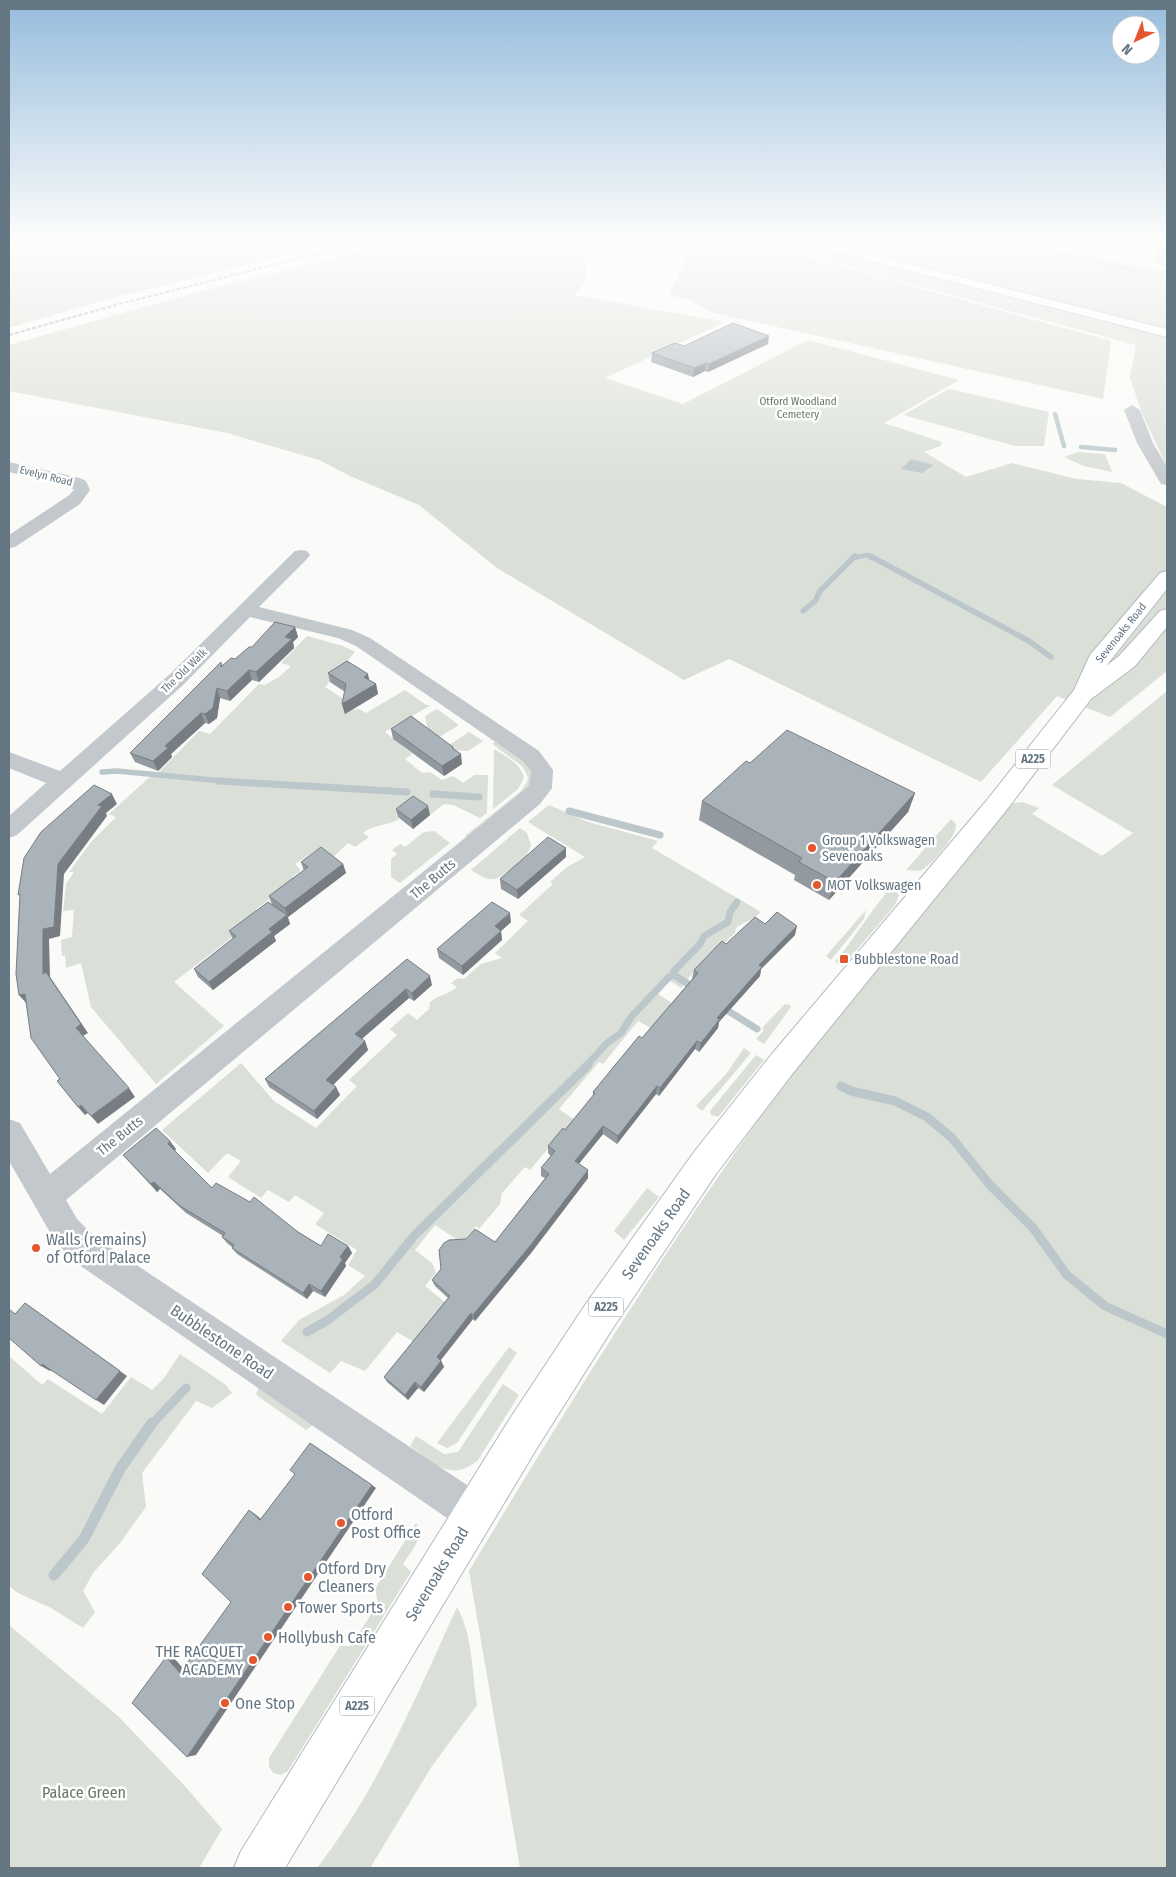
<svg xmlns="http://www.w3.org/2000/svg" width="1176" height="1877" font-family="'Fira Sans Condensed',sans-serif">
<rect width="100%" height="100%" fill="#fafaf8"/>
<path fill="#dadfd7" d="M9 238H355L116 297 9 328Z
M415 238H585L586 282 574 295 725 322 605 378 683 404 808 340 959 380 884 423 942 442 940 446 924 452 966 477 1012 463 1077 479 1121 483 1167 507V671L1110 717 1057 696 981 782 729 659 684 680 497 568 419 505 350 476 319 460 227 433 9 391V345L187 295Z
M652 238H739L1111 341 1103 399 710 312 690 300 669 295 685 261Z
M752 238H993L1167 271V467L1142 413 1130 378 1136 345 871 273Z
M949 389 1049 412 1044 446H1015L903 415Z
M1078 452 1105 454 1112 472 1084 466 1064 457Z
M307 636 343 646 355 652 325 687 345 700 350 710 359 709 366 713 405 690 426 705H431L385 732 412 754 405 759 422 773 430 772 442 780 453 776 463 783 474 775H488L487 813 480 818 453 805 444 804 430 815 414 805 396 815 399 819C387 826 374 824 363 833L369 837 355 847 348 843 330 860 316 850 295 864 301 870 292 877 295 880 256 909V919L174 982 224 1026 156 1084 91 1007 81 963 66 968 65 955 62 956 61 940 72 937 74 910 63 911 66 884 74 872H69L91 842 116 817 109 814 153 774 156 775 199 731 210 734 259 684 265 685 279 677 291 666 281 663Z
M1167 691V1868H520L469 1571C567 1407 667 1244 780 1090 853 992 934 897 1012 803L1023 802 1039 808 1032 814 1102 856 1133 833 1052 785Z
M437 709 459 725 433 741 428 731 425 716Z
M469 732 483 741 468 751 454 750 449 745Z
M496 741 520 757 532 770V785L469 838 465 836 520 792 527 782 528 777 522 766 492 744Z
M494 749C505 756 522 764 524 778L518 789 493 809Z
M549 805 588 822 658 841 652 848 761 912C751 921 745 921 736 928L735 933 688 978 689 980 681 988 669 980 658 994 672 1003 651 1028 638 1021 603 1064 599 1062 559 1109 576 1121 565 1134 562 1132 530 1170 525 1167 502 1193 500 1204 479 1229 476 1226 462 1243 435 1225 415 1250 432 1263 436 1273 425 1286 446 1303 414 1342 397 1332 365 1371 341 1361 330 1373 281 1341 299 1320 344 1295 365 1276 348 1265 357 1250 315 1224 324 1213 295 1195 289 1202 268 1190 261 1198 228 1177 241 1161 227 1153 208 1173 162 1130 241 1063 274 1101 316 1128 357 1086 349 1080 397 1035 390 1029 408 1013 417 1020 429 1009 430 1002C438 995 448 995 457 987L451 983 458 978 464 979 481 964 502 958 495 953 528 921 519 915 553 884 550 882 567 867 585 857 528 822Z
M951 819 956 824C959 834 930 867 920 871L906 870Z
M520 828 527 833 531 846 516 875 508 871C493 884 487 880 471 870Z
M434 831 450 843 400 883 391 877V859L397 854 392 850 400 844 405 847 424 832Z
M893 885 899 895 895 905 843 966 835 962C856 936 872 909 893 885Z
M866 910 864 919 831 960 826 956Z
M785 1004 790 1005 791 1007 764 1044 756 1039 764 1030 762 1028Z
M744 1048 751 1053 702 1111 696 1106 726 1074Z
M756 1055 764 1060 718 1117 711 1115 710 1111Z
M647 1188 659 1197 624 1240 614 1231Z
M509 1347 517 1353 457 1443 447 1448 437 1443Z
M180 1354 226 1385 232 1393 212 1408 196 1401 142 1473 146 1507 120 1543 93 1573 83 1591 95 1612 83 1628 51 1608 18 1593 9 1586V1356L42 1385 48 1379 102 1414 131 1377 152 1390 164 1378Z
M260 1384 316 1423 306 1430 259 1397 256 1394Z
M503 1384 519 1395 478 1460C451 1483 434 1463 410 1446L416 1436 444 1454 458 1452Z
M416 1523C425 1538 411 1551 403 1564L411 1572 288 1771 281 1775 273 1773 269 1766V1758L340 1646H351L378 1603 375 1589Z
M457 1607C473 1635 472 1674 477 1705L432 1766 370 1868H317C378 1789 416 1697 457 1607Z
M9 1625 118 1716 183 1784 222 1829 199 1868H9Z"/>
<path fill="#bbc7cb" d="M911 459 934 465 922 473 901 469Z"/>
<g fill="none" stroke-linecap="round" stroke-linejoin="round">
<path stroke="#bbc7cb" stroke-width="3" d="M1010 238 1017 244 1147 273"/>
<path stroke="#bbc7cb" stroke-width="4.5" d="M1055 414 1064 446
M1081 447 1115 450
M853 558 867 555 872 558"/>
<path stroke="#bbc7cb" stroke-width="5.5" d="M870 556 1029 641 1051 657
M803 611 815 601 820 591 855 556
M102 772 117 771 234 782"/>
<path stroke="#bbc7cb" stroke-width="7" d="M218 781 407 792
M433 794 479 797
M569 811 660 835
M674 975 694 988
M722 1007 757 1029
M586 1066 607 1043 621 1033 632 1016 669 977 674 975V971L700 944 704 936 728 922 730 912 737 902"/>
<path stroke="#bbc7cb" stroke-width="9" d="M841 1086 851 1091 895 1101 927 1117 952 1138 990 1185 1033 1228 1067 1275 1105 1306 1167 1334
M307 1332 328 1320 375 1284 414 1236 588 1065
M151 1425 186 1388"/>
<path stroke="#bbc7cb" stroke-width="11" d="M54 1575 84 1539 120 1469 152 1423"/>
<g stroke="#b5babe" stroke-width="2">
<path id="major" d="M1167 571V589L1106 666 1119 656 1160 611 1167 609V627L1135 666 1091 699 1005 812 793 1073 716 1174 611 1331 537 1448 285 1868H234L241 1851 509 1420 585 1305 694 1152 771 1055 987 800 1074 690 1090 655 1160 573Z"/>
</g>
<g stroke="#b4b9bd" stroke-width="2">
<path id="highway" d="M783 238H805L1167 329V337Z"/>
</g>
<path fill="#c3c8cc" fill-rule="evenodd" d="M1157 238H1167V268L1154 261Z
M1132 405 1140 410 1153 443 1167 467V485L1161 484 1137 443 1124 410Z
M9 462 80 478 86 481 90 490 80 504 15 547 9 548V535L68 496 74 490 68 486 9 472Z
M301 550 307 551 310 555 307 559 259 607 352 630 370 638 539 751 553 770 552 788 540 804 66 1200 77 1219 96 1238 488 1499 493 1513 488 1527 474 1532 460 1527 72 1260 55 1241 9 1161V1119L20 1123 50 1174 529 786 531 771 523 761 356 646 338 638 250 617 183 685 17 835 9 838V816L46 783 9 768V752L60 771 169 675 295 551Z"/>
<use href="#major" fill="#fff" fill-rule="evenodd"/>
<use href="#highway" fill="#fff" fill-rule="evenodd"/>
<path stroke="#a2aab0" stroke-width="2" stroke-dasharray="4 2" stroke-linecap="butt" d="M9 335 123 303 380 238"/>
</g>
<path fill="#929a9f" d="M768 344 708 372 705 371 693 377 651 362 652 353 684 346Z
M295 627 298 637 293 642 294 648 259 682 252 680 230 701 220 698 217 718 209 724 205 723 171 754 172 757 158 771 135 762 130 753 221 662 222 665 235 659 252 647Z
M328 673 369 680 376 684 378 694 345 714 342 704 345 692 330 682Z
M391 729 453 747 454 749 462 764 444 776 393 739Z
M750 763 915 793 908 812 829 900 794 880 795 875 699 820 702 801Z
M396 809 430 815 413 829 398 817Z
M566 848V857L518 899 501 889 500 879Z
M301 862 343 864 346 873 288 917 290 924 274 936 276 941 213 990 198 977 194 969 233 939 229 931 272 905 269 896 304 871Z
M511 922 501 931 502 940 463 975 439 958 437 949Z
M765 924 795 935 761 969 760 976 719 1022 718 1028 699 1052 695 1049 659 1096 656 1094 617 1144 603 1134 579 1164 588 1178 531 1253 475 1321 473 1319 441 1360 444 1367 424 1392 418 1388 408 1400 387 1382 384 1377 448 1298 435 1286 432 1280 495 1242 545 1178 541 1176V1168L551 1156 548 1153V1146L565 1130 593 1097V1092L642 1038 692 979 694 970 726 944Z
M407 959 432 985 414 1001 409 998 362 1039 365 1041 368 1050 333 1085 336 1087 340 1095 317 1119 269 1087 265 1079Z
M176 1149 175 1151 212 1188 298 1232 321 1246H348L352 1253 345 1263 346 1266 325 1297 313 1291 307 1299 237 1254 232 1248V1247L227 1243 222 1237 223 1236 186 1213 160 1189 157 1192 123 1155Z"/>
<path fill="#777d82" d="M769 336 768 344 708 372 709 364Z
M706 363 705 371 693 377 694 368Z
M295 627 298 637 293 642 294 648 259 682 256 672 285 637Z
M249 670 252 680 230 701 227 691Z
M368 674 370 684 364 677Z
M376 684 378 694 345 714 342 704Z
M217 688 220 698 217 718 209 724 205 714Z
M201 713 205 723 171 754 172 757 158 771 153 761 165 746Z
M461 754 462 764 444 776 442 766Z
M915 793 908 812 829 900 835 882Z
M112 794 117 804 106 813 107 816 64 874 60 936 49 939 50 977 88 1033 83 1036 76 1028 43 974V929L58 864 98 805Z
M428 806 430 815 413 829 411 820Z
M566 848V857L518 899 517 890Z
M343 864 346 873 288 917 285 908Z
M510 913 511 922 501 931 502 940 463 975 462 966 495 926Z
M287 915 290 924 274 936 276 941 213 990 209 982 269 929Z
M797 926 795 935 761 969 760 976 719 1022 718 1028 699 1052 701 1043 717 1018 759 965Z
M430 976 432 985 414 1001 412 993Z
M406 989 409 998 358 1042 355 1034Z
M25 994 27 1004 19 995Z
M365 1041 368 1050 329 1089 326 1080Z
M697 1041 695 1049 659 1096 660 1088Z
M657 1086 656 1094 617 1144 618 1136Z
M336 1087 340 1095 317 1119 314 1111Z
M129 1088 135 1097 98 1124 91 1116Z
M81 1105 88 1113 85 1115 78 1107Z
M603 1126V1134L575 1168V1161Z
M170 1141 176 1149 174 1152 168 1144Z
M588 1170V1178L531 1253 475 1321 473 1315Z
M154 1182 160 1189 157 1192 151 1184Z
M348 1246 352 1253 345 1263 346 1266 325 1297 321 1291 340 1257Z
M309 1284 313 1291 307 1299 303 1293Z
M25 1303 127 1376 104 1405 96 1400Z
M471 1313 473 1319 439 1362 437 1357Z
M441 1361 444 1367 424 1392 421 1387Z
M42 1364 51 1370 50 1371 41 1366Z
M415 1382 418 1388 408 1400 405 1395Z
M372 1485 376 1488 196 1755 187 1757Z
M249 1510 255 1514 266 1523 260 1520Z
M166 1657 174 1658 188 1674 180 1673Z"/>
<path fill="#aab3b9" stroke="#777d82" d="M733 323 769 336 709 364 706 363 694 368 652 353 675 343 684 346Z
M275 622 295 627 285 637 292 639 256 672 249 670 227 691 217 688 213 708 205 714 201 713 165 746 168 748 153 761 130 753 221 662V667L231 658 235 659 249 647H252Z
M347 661 368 674 364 677 376 684 342 704 346 684 328 673Z
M411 716 453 747 452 748 461 754 442 766 391 729Z
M787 730 915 793 835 882 799 862 802 858 702 801 746 761 750 763Z
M94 785 112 794 98 805 102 806 58 864 54 927 43 929V974L46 972 81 1024 76 1028 129 1088 91 1116 81 1105 78 1107 57 1081 60 1079 31 1038 25 994 19 995 16 974 20 894 18 895 24 858 41 832Z
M413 796 428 806 411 820 396 809Z
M548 837 566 848 517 890 500 879Z
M321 847 343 864 285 908 269 896 308 867 301 862Z
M268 902 287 915 269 929 272 932 209 982 194 969 236 936 229 931Z
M492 902 510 913 495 926 501 931 462 966 437 949Z
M777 912 797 926 759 965 762 967 717 1018 720 1019 701 1043 697 1041 660 1088 657 1086 618 1136 603 1126 575 1161 588 1170 530 1246 473 1315 471 1313 437 1357 441 1361 421 1387 415 1382 405 1395 384 1377 450 1296 432 1280 441 1269 439 1250 444 1243 449 1240 466 1239 475 1229 495 1242 549 1174 541 1168 555 1151 548 1146 563 1128 565 1130 595 1093 593 1092 639 1036 642 1038 698 973 694 970 722 941 726 944 755 917 765 924Z
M407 959 430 976 412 993 406 989 355 1034 365 1041 326 1080 336 1087 314 1111 265 1079Z
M156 1128 170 1141 168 1144 212 1188 216 1183 250 1202 254 1197 298 1232 321 1246 328 1234 348 1246 340 1257 343 1259 321 1291 309 1284 303 1293 232 1248 234 1245 222 1237 225 1233 180 1206 154 1182 151 1184 123 1155Z
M25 1303 120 1371 96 1400 42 1364 41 1366 9 1338V1309L15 1314Z
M310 1443 372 1485 187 1757 132 1703 166 1657 180 1673 231 1602 202 1574 249 1510 260 1520 295 1474 290 1470Z"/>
<linearGradient id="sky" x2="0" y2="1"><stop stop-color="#96bcdc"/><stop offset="0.48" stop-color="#fdfdfc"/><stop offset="1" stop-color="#fdfdfc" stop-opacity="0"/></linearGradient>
<rect width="1176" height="501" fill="url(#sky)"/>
<g fill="#e4572e" stroke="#fff" stroke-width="2">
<circle cx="812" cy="848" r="5"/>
<circle cx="817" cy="885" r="5"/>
<rect x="839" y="954" width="10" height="10" rx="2.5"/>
<circle cx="36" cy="1248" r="5"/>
<circle cx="341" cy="1523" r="5"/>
<circle cx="308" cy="1577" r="5"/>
<circle cx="288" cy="1607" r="5"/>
<circle cx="268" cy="1637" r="5"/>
<circle cx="253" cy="1660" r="5"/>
<circle cx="225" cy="1703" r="5"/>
</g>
<g text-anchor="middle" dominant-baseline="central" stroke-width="5" stroke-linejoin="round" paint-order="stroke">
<g font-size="11" fill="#687a64" stroke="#fff">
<text x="798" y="401">Otford Woodland<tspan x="798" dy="13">Cemetery</tspan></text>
</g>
<g font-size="11" fill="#657683" stroke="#fff">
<text transform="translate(46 476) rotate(14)">Evelyn Road</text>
<text transform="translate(1121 633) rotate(-51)">Sevenoaks Road</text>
<text transform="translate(184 671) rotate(-44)">The Old Walk</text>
</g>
<g fill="#fff" stroke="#939fa8" stroke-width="1">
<rect x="1015.5" y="749.5" width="35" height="19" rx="4"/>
<rect x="588.5" y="1297.5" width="35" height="19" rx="4"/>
<rect x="339.5" y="1696.5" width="35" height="19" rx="4"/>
</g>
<g font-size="12" font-weight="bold" fill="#657683">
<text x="1033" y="759">A225</text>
<text x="606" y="1307">A225</text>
<text x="357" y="1706">A225</text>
</g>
<g font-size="14" fill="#657683" stroke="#fff" text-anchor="start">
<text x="822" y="840">Group 1 Volkswagen<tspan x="822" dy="16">Sevenoaks</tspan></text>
<text x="827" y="885">MOT Volkswagen</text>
<text x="854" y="959">Bubblestone Road</text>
</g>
<g font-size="14" fill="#657683" stroke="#fff">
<text transform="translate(433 879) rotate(-40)">The Butts</text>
<text transform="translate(120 1136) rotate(-39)">The Butts</text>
</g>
<g font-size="16" fill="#657683" stroke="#fff">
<text transform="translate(656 1234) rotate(-55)">Sevenoaks Road</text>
<text transform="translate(222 1342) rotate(34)">Bubblestone Road</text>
<text transform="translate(437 1574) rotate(-59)">Sevenoaks Road</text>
</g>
<g font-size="16" fill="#657683" stroke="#fff" text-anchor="start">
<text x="46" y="1239">Walls (remains)<tspan x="46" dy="18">of Otford Palace</tspan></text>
<text x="351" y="1514">Otford<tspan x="351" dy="18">Post Office</tspan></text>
<text x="318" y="1568">Otford Dry<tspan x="318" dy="18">Cleaners</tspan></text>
<text x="298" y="1607">Tower Sports</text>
<text x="278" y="1637">Hollybush Cafe</text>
<text x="243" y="1651" text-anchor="end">THE RACQUET<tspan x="243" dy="18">ACADEMY</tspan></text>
<text x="235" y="1703">One Stop</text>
</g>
<g font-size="16" fill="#687a64" stroke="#fff">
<text x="84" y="1792">Palace Green</text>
</g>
</g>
<rect width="1176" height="1877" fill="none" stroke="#657683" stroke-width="20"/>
<g transform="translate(1136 40) rotate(223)"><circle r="24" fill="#ffffff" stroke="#c1c8cd"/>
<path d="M0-4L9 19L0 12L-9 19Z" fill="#e4572e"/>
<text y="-8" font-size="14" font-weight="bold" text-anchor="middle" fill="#657683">N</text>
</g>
</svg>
